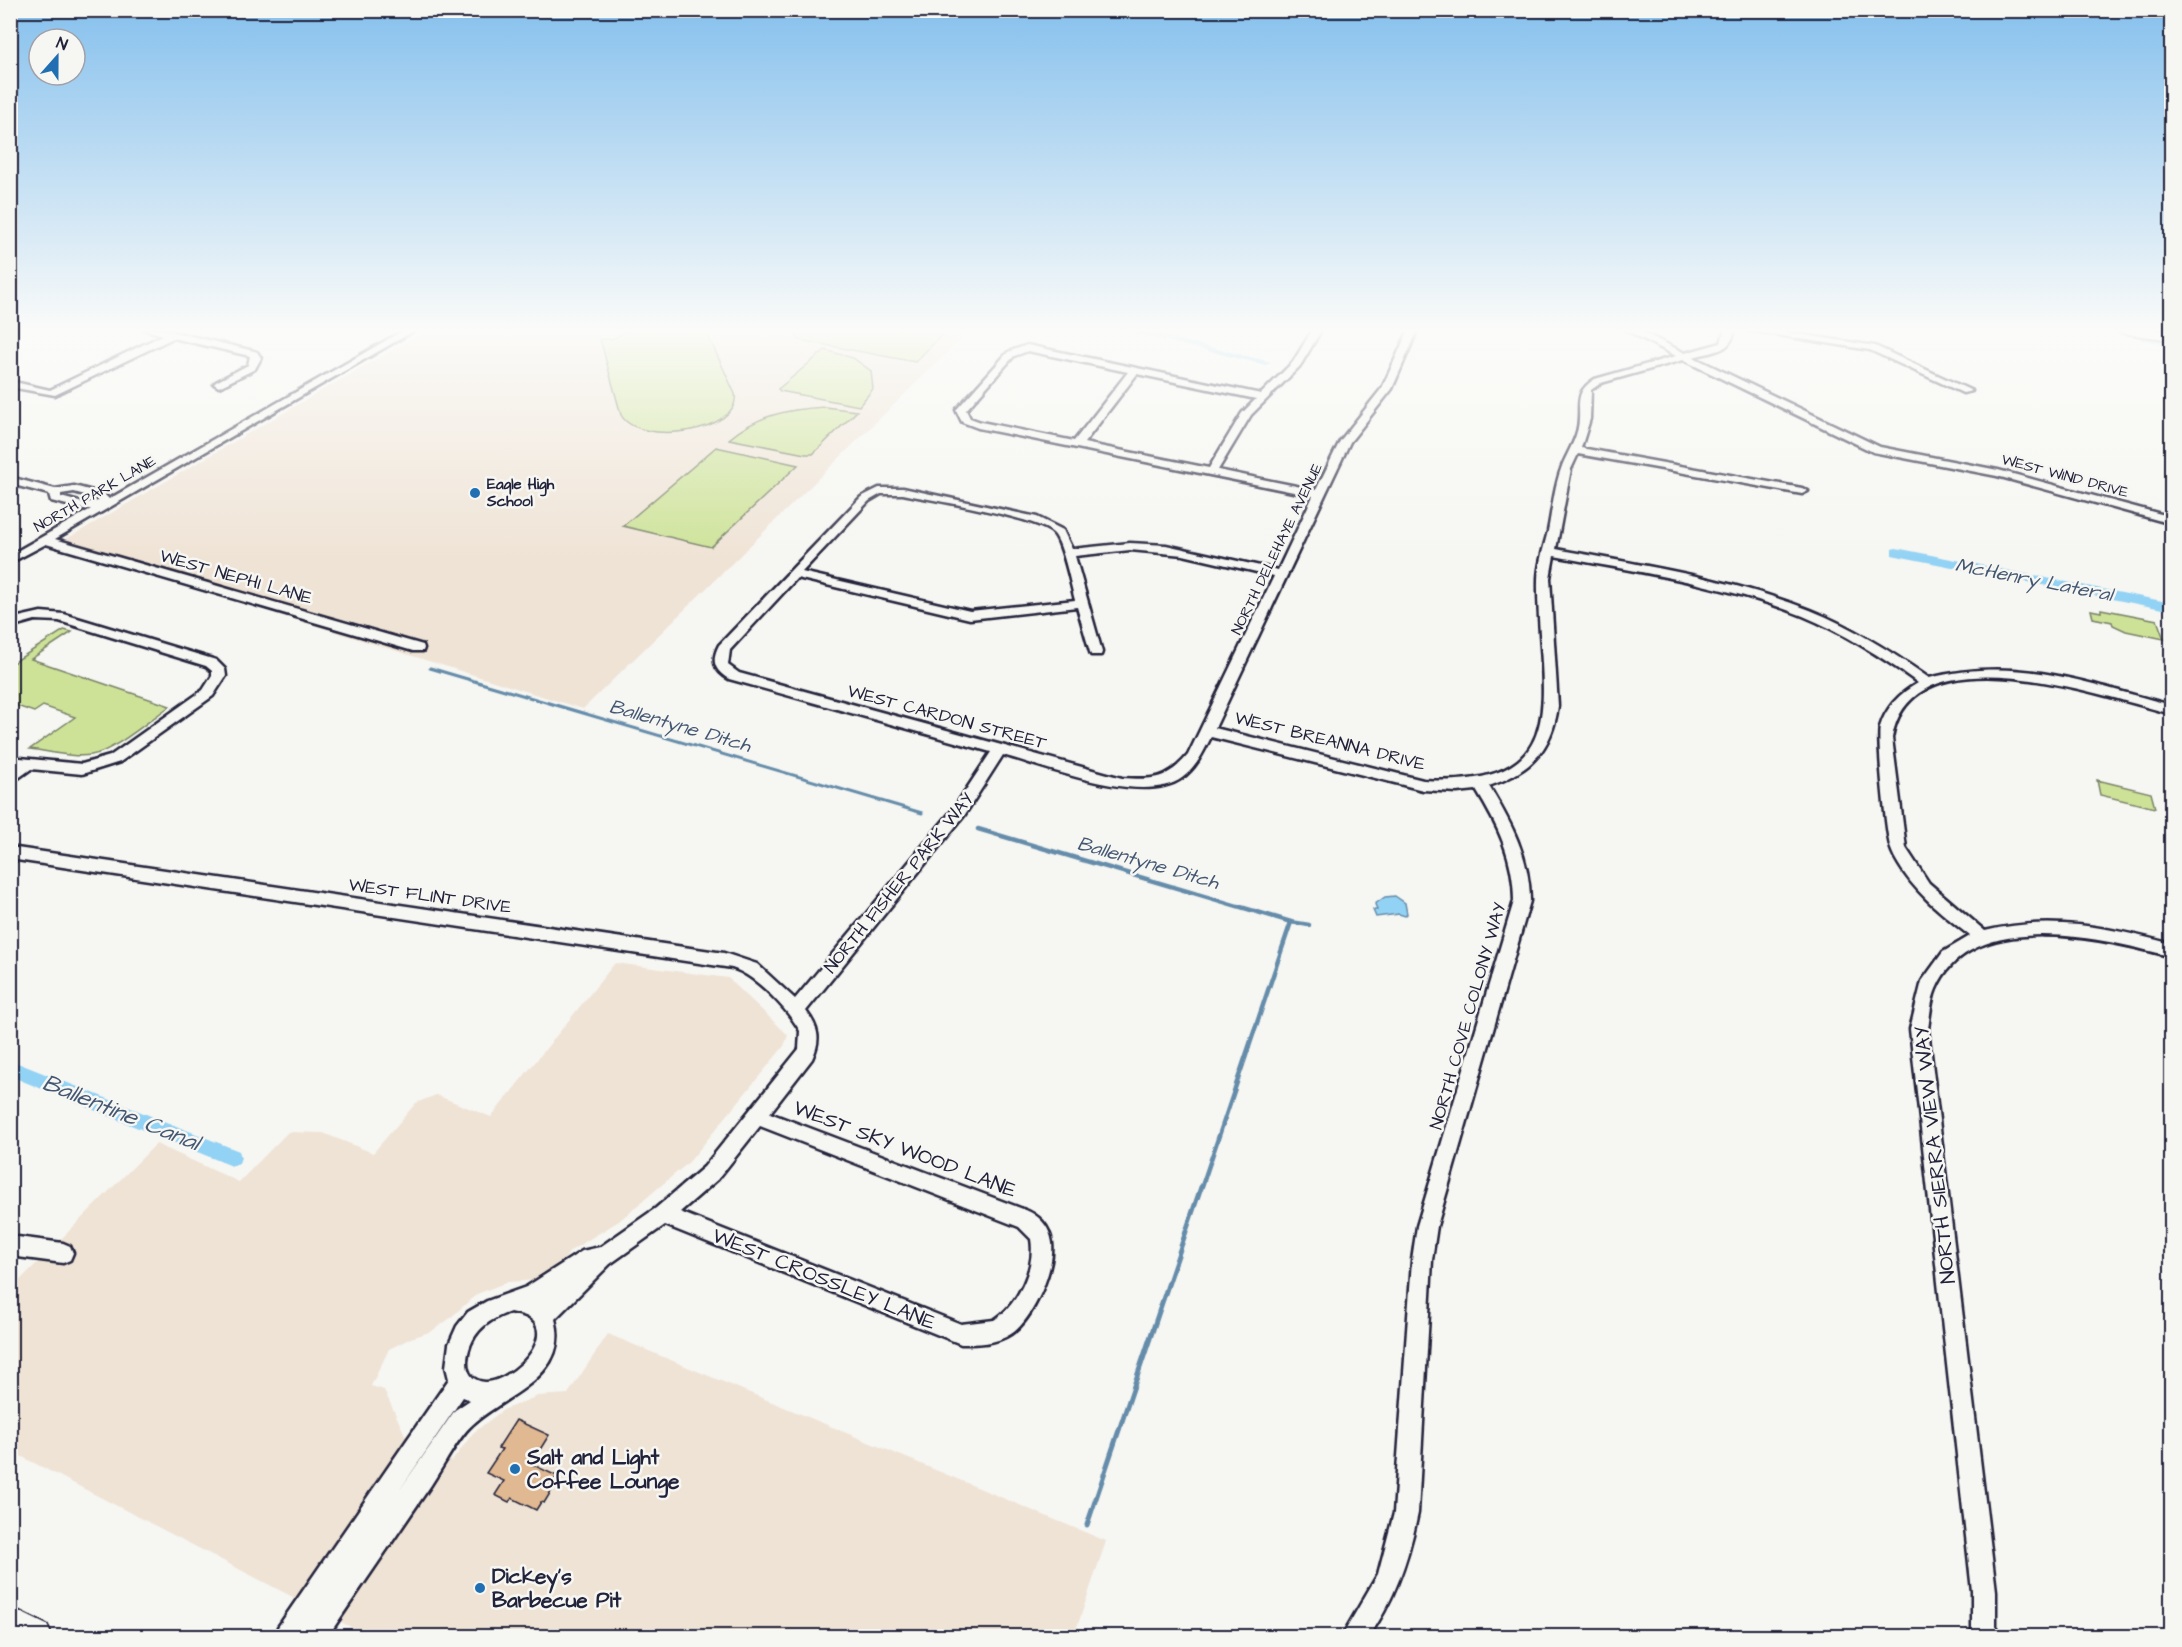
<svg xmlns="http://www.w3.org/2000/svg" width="2182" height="1647" font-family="'Architects Daughter',sans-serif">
<rect width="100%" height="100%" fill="#f6f6f2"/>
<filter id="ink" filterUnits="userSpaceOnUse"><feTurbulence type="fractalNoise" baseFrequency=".0167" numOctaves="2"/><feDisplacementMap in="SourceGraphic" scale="12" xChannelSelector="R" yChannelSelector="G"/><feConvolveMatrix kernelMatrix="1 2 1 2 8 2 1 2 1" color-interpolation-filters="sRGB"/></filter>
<g filter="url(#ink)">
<path fill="#efe3d5" d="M428 329H971L583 709 56 545Z
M615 963 728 978 788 1035 784 1046 689 1162 619 1221 570 1251 562 1263 538 1280 507 1282 477 1294 449 1319 432 1331 411 1338 389 1349 371 1386 384 1390 406 1437 452 1461 473 1433 503 1410 538 1396 568 1394 608 1334 1106 1541 1074 1636H368L11 1451 10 1290 156 1144 239 1182 288 1132 323 1133 373 1153 416 1103 436 1095 491 1117Z"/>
<path fill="#cde297" stroke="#788269" stroke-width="1.5" d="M630 329H703L707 333 735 394C742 432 639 447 621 415L600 339H612Z
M800 329H948L915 362 799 340 795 334Z
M825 350 853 358 871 371 873 389 859 406 780 391 778 389Z
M825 407 857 411 813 454H805L729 439C757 415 789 409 825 407Z
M716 447 798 465 711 547 623 526Z
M2101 609 2157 620 2164 639 2126 631 2113 625 2112 622 2093 618 2091 610 2101 612Z
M64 630 72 632 31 659 170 706C151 719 113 752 91 755 72 758 49 751 30 749L75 717 43 706 34 712 11 704V664Z
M2097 780 2151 793 2155 808 2100 795Z"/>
<path fill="#92d2f4" stroke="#658caa" stroke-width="1.5" d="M1395 896 1405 903 1407 914 1405 916 1399 914 1376 917 1373 910H1377L1375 904 1385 897Z"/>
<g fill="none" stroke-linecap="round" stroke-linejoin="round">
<path stroke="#658caa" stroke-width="3" d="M430 668 922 813
M978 829 981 830"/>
<path stroke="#658caa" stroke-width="4.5" d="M978 829 1291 922 1309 925
M1201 1189 1291 922"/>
<path stroke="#658caa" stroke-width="5" d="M1087 1525 1201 1187"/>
<path fill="#92d2f4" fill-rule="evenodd" d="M1117 329H1135L1271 362 1266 365Z
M2142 332 2148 336 2172 339V345L2142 340 2137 335Z
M1896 548 2172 603V611L1892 555V549Z
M10 1060 239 1151 241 1157 239 1163 232 1166 10 1076Z"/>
</g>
<path fill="#e0b891" stroke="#22223b" stroke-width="1.5" d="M516 1420 549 1435 531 1464 557 1476 552 1484 555 1485 544 1503 541 1502 536 1510 512 1498 509 1502 495 1495 504 1481 486 1473 502 1449 498 1448Z"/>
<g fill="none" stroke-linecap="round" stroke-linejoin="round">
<g stroke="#22223b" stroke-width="5">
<path id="minor" d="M144 329H161L254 351 257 352 261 358 255 369 219 387 214 384 216 382 248 365 250 356 173 338 55 395 10 387V381L50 390 163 335Z
M406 329H417L55 539 423 645 424 648 423 651H413L46 544 10 563V555L91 509H83L51 501 49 494 10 484V477L55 489 74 486 104 494 109 499ZM74 492 96 498 99 501 83 503 61 497V494Z
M1313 329H1322L1300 366 1251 415 1218 470 1316 490 1340 441 1382 388 1409 329H1418L1392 389 1350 442 1215 728 1423 780C1583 789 1536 686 1538 580 1538 564 1544 547 1548 531 1552 511 1554 488 1561 469 1565 457 1572 447 1576 435 1585 410 1569 395 1595 379L1676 356 1624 329H1636L1685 353 1721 343 1725 329H1735C1731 353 1713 351 1693 357L1880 447 1998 470 2172 517V524L1997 476 1873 452 1683 360 1601 383 1591 390 1590 419 1581 448 1802 488 1808 491 1802 494 1578 454 1571 469 1556 549C1641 565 1729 578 1810 610 1853 627 1892 652 1929 678 2019 655 2085 683 2172 705V714C2105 697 1911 627 1892 738L1906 848 1929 883 1985 931C2051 915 2108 927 2172 944V957C2107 939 1971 906 1936 989 1931 1000 1930 1016 1928 1029L1996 1591V1636H1972V1591L1910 1029 1922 981 1943 952 1970 936C1944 915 1917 895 1899 865 1896 860 1893 855 1891 849 1886 835 1877 740 1880 727 1886 707 1900 693 1918 683 1882 657 1844 633 1803 616 1724 584 1638 572 1554 556L1550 578 1558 706C1552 750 1530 772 1489 786 1511 823 1530 857 1530 901L1437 1226 1432 1260 1418 1513C1409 1557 1395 1600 1369 1636H1342L1378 1574 1394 1513 1412 1260 1417 1226 1514 901C1514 858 1498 826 1476 790L1457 792 1423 790 1211 737C1203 753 1196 768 1182 778 1144 806 1046 767 1003 755L964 816 806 1011C819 1028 821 1040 812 1059L770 1113 1023 1209C1038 1214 1050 1226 1052 1243 1055 1268 1033 1320 1011 1334 996 1344 978 1344 961 1344L665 1225 610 1264 555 1319C571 1377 504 1395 472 1425 458 1437 442 1469 431 1485 396 1536 362 1586 328 1636H275L278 1627 449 1379 446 1367 449 1344 457 1326 468 1312 487 1301 526 1287 582 1251 600 1247 656 1208 704 1167 799 1049 800 1031C788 1010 756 975 732 968L10 859V847L724 953 757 964 795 999 954 808 991 752 729 679C714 671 711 660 719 645L861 497 879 488H903L1037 517 1063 530 1072 549 1130 543 1166 545 1278 570 1313 496 978 428 962 422 956 410 1008 352 1027 345 1261 394 1293 362ZM1028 351 1128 372 1074 441 981 422 970 418 966 410 1014 356ZM1137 374 1256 399 1242 413 1209 468 1084 443ZM881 494H903C930 500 1039 517 1054 534 1063 544 1071 586 1075 600L970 611 802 572 869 501ZM1130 550 1183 555 1274 576 1188 755C1167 780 1153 780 1122 778L739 673 728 665 730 650 797 578 970 619 1077 607 1090 652 1091 655H1101L1102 652 1075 556ZM760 1126 1019 1227 1031 1239C1036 1267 1018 1305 994 1320L961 1324 680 1212 718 1179ZM510 1312C519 1314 529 1315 535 1323 550 1346 507 1383 485 1382 458 1380 466 1345 479 1331 487 1322 498 1316 510 1312ZM463 1397 470 1400 455 1410 399 1491Z
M1740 329H1765L1875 346 1972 391 1963 393 1870 350Z
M41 612 64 614 216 660 225 669 226 676 213 696 120 762 82 774 31 769 10 784V771L14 767H10V757L82 764 110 756 203 690 212 676V671L206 666 59 621 35 620 10 627V619Z
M10 1236 63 1243 70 1246 73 1253 70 1260 63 1263 10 1256Z"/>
</g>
<g stroke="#22223b" stroke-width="4">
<path id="major" d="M2115 329H2150L2172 332V340L2121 333Z
M10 1607 47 1625 52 1636H10Z"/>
</g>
<use href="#minor" fill="#f6f6f2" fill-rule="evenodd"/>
<use href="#major" fill="#f6f6f2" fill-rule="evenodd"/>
</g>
</g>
<linearGradient id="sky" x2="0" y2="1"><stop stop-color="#85c0ed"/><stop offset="0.59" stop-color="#fbfbf9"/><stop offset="1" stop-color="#fbfbf9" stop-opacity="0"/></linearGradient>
<rect width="2182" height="560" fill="url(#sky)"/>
<g fill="#1f6fb2" stroke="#f6f6f2" stroke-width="2">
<circle cx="475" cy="493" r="6"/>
<circle cx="515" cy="1469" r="6"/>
<circle cx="480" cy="1588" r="6"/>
</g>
<g text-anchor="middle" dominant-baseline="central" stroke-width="5" stroke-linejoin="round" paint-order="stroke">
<g font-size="15" fill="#22223b" stroke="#f6f6f2">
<text transform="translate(2065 476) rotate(15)">WEST WIND DRIVE</text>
<text transform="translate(95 494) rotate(-30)">NORTH PARK LANE</text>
<text transform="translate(1277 549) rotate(-64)">NORTH DELEHAYE AVENUE</text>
</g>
<g font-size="15" font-weight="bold" fill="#22223b" stroke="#f6f6f2" text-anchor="start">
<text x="487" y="484">Eagle High<tspan x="487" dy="17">School</tspan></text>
</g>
<g font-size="18" fill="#22223b" stroke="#f6f6f2">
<text transform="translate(236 577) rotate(16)">WEST NEPHI LANE</text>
<text transform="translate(947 717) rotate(15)">WEST CARDON STREET</text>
<text transform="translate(1330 741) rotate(14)">WEST BREANNA DRIVE</text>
<text transform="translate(899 883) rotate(-51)">NORTH FISHER PARK WAY</text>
<text transform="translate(430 896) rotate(8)">WEST FLINT DRIVE</text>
<text transform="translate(1468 1016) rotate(-74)">NORTH COVE COLONY WAY</text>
</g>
<g font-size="20" font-style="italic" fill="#445772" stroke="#f6f6f2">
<text transform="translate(2034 580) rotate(11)">McHenry Lateral</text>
<text transform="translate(680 726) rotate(16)">Ballentyne Ditch</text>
<text transform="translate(1148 863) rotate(16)">Ballentyne Ditch</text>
</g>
<g font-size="21" fill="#22223b" stroke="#f6f6f2">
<text transform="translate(905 1149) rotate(21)">WEST SKY WOOD LANE</text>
<text transform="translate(1935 1155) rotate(-96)">NORTH SIERRA VIEW WAY</text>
<text transform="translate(824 1279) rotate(22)">WEST CROSSLEY LANE</text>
</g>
<g font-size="21" font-weight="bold" fill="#22223b" stroke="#f6f6f2" text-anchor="start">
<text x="527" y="1457">Salt and Light<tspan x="527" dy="24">Coffee Lounge</tspan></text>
<text x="492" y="1576">Dickey's<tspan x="492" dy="24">Barbecue Pit</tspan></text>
</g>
<g font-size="24" font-style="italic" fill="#445772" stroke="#f6f6f2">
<text transform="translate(121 1113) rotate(22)">Ballentine Canal</text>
</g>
</g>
<rect width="2182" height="1647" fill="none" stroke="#f6f6f2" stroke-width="36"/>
<rect x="18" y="18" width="2146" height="1611" fill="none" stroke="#22223b" stroke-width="2" filter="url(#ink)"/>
<g transform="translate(57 57) rotate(21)"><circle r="28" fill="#f6f6f2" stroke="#a1a1a9" stroke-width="1.5"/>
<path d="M0-4.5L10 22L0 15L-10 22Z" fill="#1f6fb2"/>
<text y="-9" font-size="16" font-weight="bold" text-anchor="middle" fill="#22223b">N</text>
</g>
</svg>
